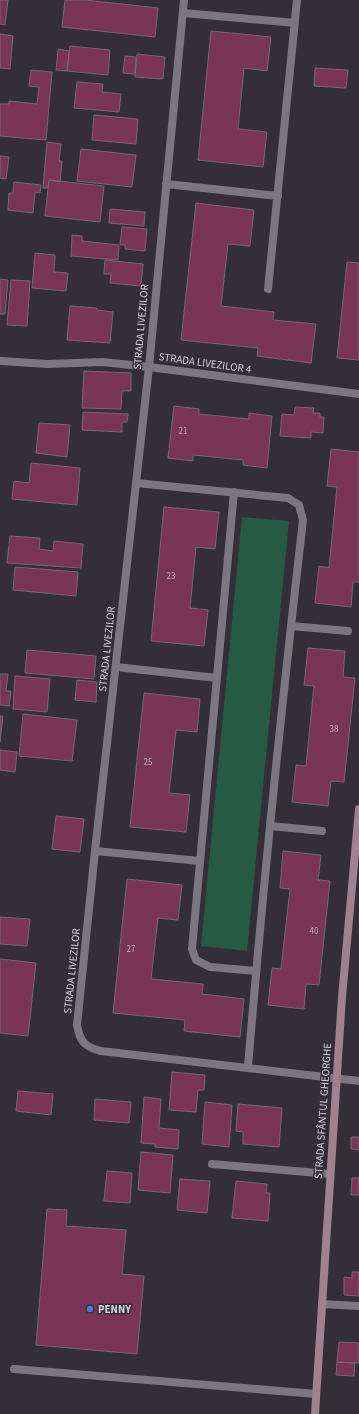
<svg xmlns="http://www.w3.org/2000/svg" width="359" height="1414" font-family="'Source Sans 3',sans-serif">
<rect width="100%" height="100%" fill="#332e38"/>
<path fill="#255b44" d="M242 517 289 521 247 951 201 946Z"/>
<path fill="#7a3455" stroke="#76696e" d="M0 0H8L5 25 0 24Z
M65 0H85L158 8 155 37 62 27Z
M211 31 271 37 267 71 244 68 238 129 267 132 263 167 198 160Z
M0 34 13 36 10 69 0 68Z
M70 46 110 50 108 75 67 71Z
M58 49 69 51 67 71 56 70Z
M137 54 165 57 163 79 135 77Z
M125 56 136 57 135 74 123 73Z
M315 68 348 70 346 88 314 86Z
M31 70 52 72 46 140 0 136V104H9V101L37 104 39 87 29 86Z
M77 82 103 84 102 92 121 94 119 112 74 108Z
M94 115 138 119 136 144 92 140Z
M47 142 61 144 59 161H62L60 182 49 180 48 188H43Z
M81 149 136 155 132 187 77 181Z
M0 156 9 157 6 179 0 178Z
M49 180 104 186 100 222 45 216Z
M14 182 41 185 40 193 35 192 33 213 8 210 9 193H13Z
M196 203 254 210 250 246 228 244 221 306 274 312 273 320 316 324 311 363 257 356 258 348 181 340Z
M110 209 145 212 144 226 109 223Z
M122 227 147 229 145 251 125 249V245H120Z
M72 235 82 236V241L119 245 118 260 71 256Z
M35 253 55 255 54 272 68 273 66 291 32 288Z
M105 260 143 264 141 286 110 283 111 274H104Z
M347 262 359 263V360L337 358Z
M0 279 8 280 5 314H0Z
M11 280 30 281 27 326 7 325Z
M70 306 97 308V310L113 312 110 343 67 340Z
M84 371 131 373V391H122L121 409 82 408Z
M174 406 199 409V414L249 419V413L272 416 267 468 243 465V460L193 455V461L168 458Z
M295 407 314 408 313 413H320V417H324L323 433 311 432V438L280 436 282 414 294 415Z
M83 412 128 414 127 422H122V432L82 430Z
M39 423 70 425 67 457 36 453Z
M331 449 359 452V582H353L351 607 315 603 319 566 329 568 337 487 327 486Z
M31 463 80 468 77 505 12 499 14 481 29 483Z
M164 507 219 512 215 549 196 547 190 608 208 610 204 646 151 641Z
M10 536 40 538 39 549 53 551 54 541 83 544 81 568 7 563Z
M15 567 78 572 76 596 13 590Z
M308 648 345 651 343 677 355 678 344 782 331 781 328 806 292 802 296 765 306 766 314 686 304 685Z
M27 650 96 656 94 679 25 673Z
M0 674H8L6 691H11L9 706 0 705Z
M15 676 50 679 47 712 13 709Z
M77 680 97 682 96 702 75 700Z
M144 693 200 699 197 732 176 730 169 793 190 795 186 832 130 827Z
M23 714 77 720 72 761 19 756Z
M0 716H3L0 742Z
M0 750 17 752 15 772 0 770Z
M56 816 84 819 80 852 52 849Z
M283 851 321 855 318 880 330 881 319 985 306 984 304 1009 268 1005 272 968 281 969 290 889 280 888Z
M127 879 182 885 178 920 158 918 151 979 203 984 202 994 244 999 240 1037 184 1031 185 1020 113 1013Z
M0 917 30 919 27 946 0 944Z
M0 959 36 963 28 1036 0 1033Z
M172 1072 205 1075 204 1090H198L196 1112 169 1110Z
M18 1091 53 1094 51 1115 16 1111Z
M144 1097 161 1099 159 1128 179 1130 178 1149 155 1147V1144L141 1143Z
M95 1099 131 1102 129 1123 94 1120Z
M205 1102 232 1105 229 1147 202 1144Z
M238 1104 282 1108 279 1147 243 1144V1132L236 1131Z
M351 1137H359V1150L351 1149Z
M141 1152 173 1155 170 1193 138 1190Z
M107 1171 132 1173 130 1203 104 1201Z
M352 1178H359V1195H351Z
M180 1179 210 1181 207 1213 177 1210Z
M236 1181 267 1184 266 1193H270L268 1221 232 1218Z
M47 1209 67 1210 66 1226 126 1230 122 1274 144 1276 137 1354 36 1345Z
M352 1272H359V1296L344 1295V1277L352 1278Z
M339 1342 359 1343V1363L337 1362Z
M337 1362 355 1363 354 1376 336 1375Z"/>
<g fill="none" stroke-linecap="round" stroke-linejoin="round">
<path stroke="#7b7681" stroke-width="8" d="M183 13 295 23
M166 184 278 196
M268 289 297 0
M136 483 288 498 299 505 303 520C282 702 263 885 248 1067
M234 492 192 949 196 960 210 967 256 971
M291 626 348 631
M116 667 217 678
M271 826 322 831
M95 851 200 861
M14 1369 316 1394"/>
<path stroke="#7b7681" stroke-width="8" d="M184 0 149 367 95 851 77 1025C80 1042 85 1047 101 1051L359 1081
M0 361 48 364 103 362 149 367 359 394
M212 1164 330 1174
M322 1304 359 1306"/>
<path stroke="#a2808d" stroke-width="8" d="M315 1414 342 997 359 809"/>
</g>
<circle fill="#3f7fe0" stroke="#332e38" stroke-width="1.5" cx="90" cy="1309" r="4"/>
<g text-anchor="middle" dominant-baseline="central" stroke-width="3" stroke-linejoin="round" paint-order="stroke">
<g font-size="9" fill="#bfabb8">
<text x="183" y="431">21</text>
<text x="171" y="576">23</text>
<text x="334" y="729">38</text>
<text x="148" y="762">25</text>
<text x="314" y="931">40</text>
<text x="131" y="949">27</text>
</g>
<g font-size="11" fill="#d6d3d9" stroke="#332e38">
<text transform="translate(141 327) rotate(-85)">STRADA LIVEZILOR</text>
<text transform="translate(205 363) rotate(8)">STRADA LIVEZILOR 4</text>
<text transform="translate(107 649) rotate(-84)">STRADA LIVEZILOR</text>
<text transform="translate(72 971) rotate(-84)">STRADA LIVEZILOR</text>
<text transform="translate(323 1111) rotate(-86)">STRADA SFÂNTUL GHEORGHE</text>
</g>
<g font-size="11" font-weight="bold" fill="#d6d3d9" stroke="#332e38" text-anchor="start">
<text x="98" y="1309">PENNY</text>
</g>
</g>
</svg>
